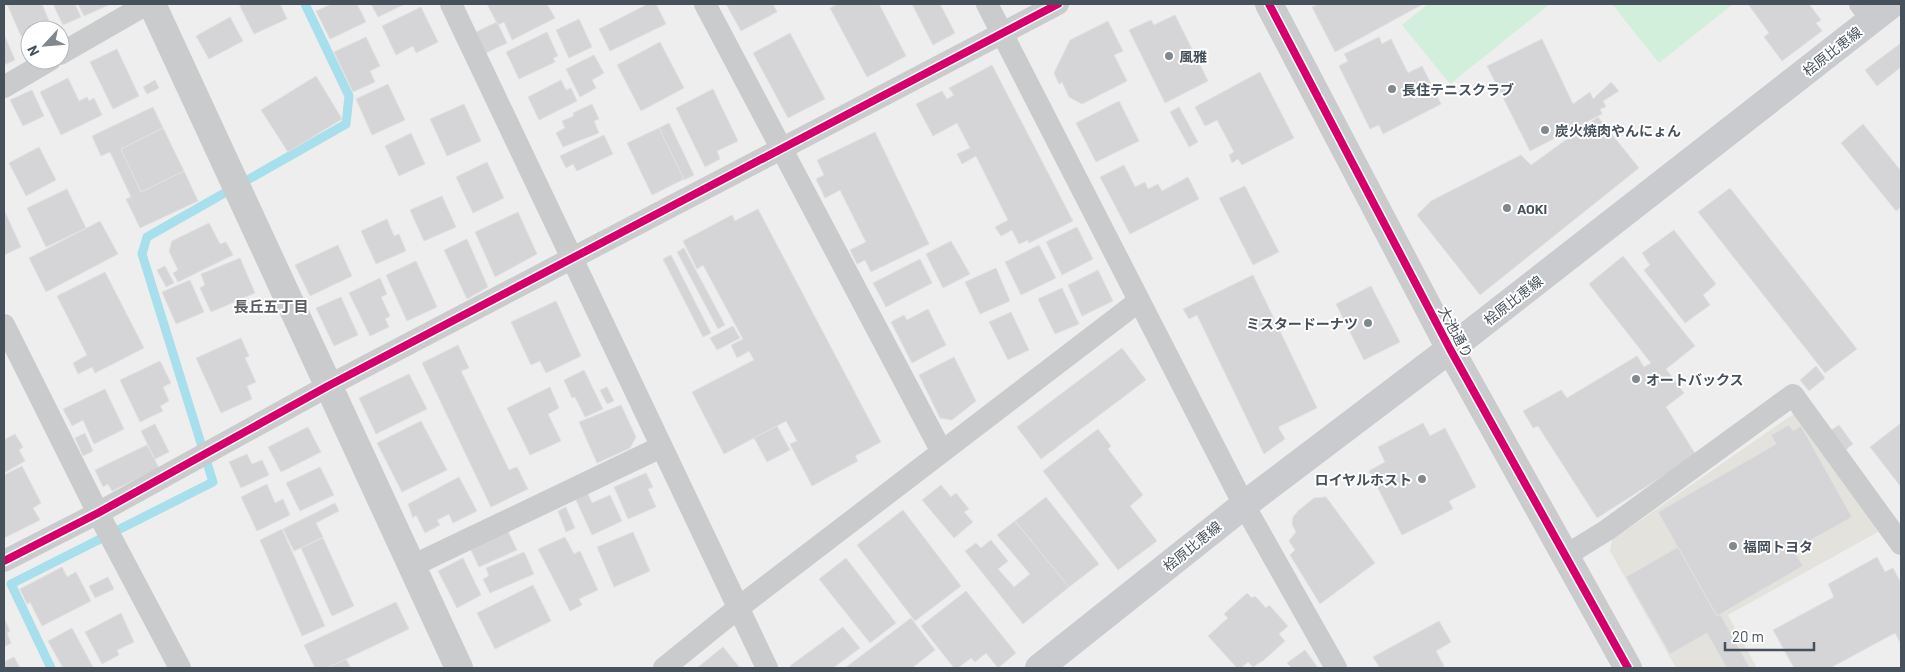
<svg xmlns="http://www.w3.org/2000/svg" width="1905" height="672" font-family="Barlow,'Noto Sans JP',sans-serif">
<rect width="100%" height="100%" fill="#efeeee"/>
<path fill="#e4e2dc" d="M1792 415 1801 416 1878 532 1728 615 1757 668H1676L1610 551 1612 540Z"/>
<path fill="#d2efdc" d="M1428 4H1550L1450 84 1402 25Z
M1612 4H1733L1659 63Z"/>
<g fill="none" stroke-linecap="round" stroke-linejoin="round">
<path stroke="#a7dfed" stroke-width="9" d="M51 668 11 584 213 482 142 254 147 237 346 124 349 96 305 4"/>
</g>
<path fill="#d5d5d7" stroke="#e0e0e1" d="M7 4H42L52 28 30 30V32L21 36Z
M53 4H75L81 17 63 25Z
M78 4H111L84 16Z
M239 4H280L287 19 254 34Z
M332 4H357L366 22 330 39 316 11Z
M371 4H405L378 17Z
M487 4H547L555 18 512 40 504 22 498 25Z
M648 4H656L666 24 610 51 599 29Z
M726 4H773L777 12 741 31Z
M838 4H879L906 56 867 77 830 8Z
M912 4H940L955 33 933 45Z
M1319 4H1423L1335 52 1312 7Z
M1748 4H1809L1821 20 1816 23 1822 31 1782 61 1764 37 1769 33Z
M421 7 438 42 416 53 413 46 396 55 382 26Z
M1175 15 1208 81 1165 103 1129 30 1151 20 1154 25Z
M230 17 243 41 209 59 196 36Z
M579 19 592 47 569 58 556 30Z
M1108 21 1123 51 1114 55 1127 81 1082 104 1069 97 1062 82 1059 84 1054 73 1070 40Z
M497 22 507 43 486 53 476 32Z
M547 32 558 56 553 58 555 62 519 79 506 52Z
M790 33 825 99 788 118 753 53Z
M4 34 15 60 4 65Z
M366 37 380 66 370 71 375 82 353 92 334 52Z
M1379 37 1382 44 1391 39 1408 73 1422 66 1441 104 1383 134 1379 125 1370 129 1339 66 1348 61 1344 54Z
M1542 39 1573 104 1590 92 1593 99 1611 82 1619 91 1603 101 1606 107 1600 109 1602 114 1530 151 1487 66Z
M660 42 684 88 641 111 617 65Z
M1901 43V67L1877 86 1865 70Z
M117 49 139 96 113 109 90 62Z
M594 55 604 73 592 80 596 88 580 97 566 69Z
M992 65 1073 221 1029 243 1028 240 1019 244 1012 230 1001 236 995 227 1008 220 976 156 962 164 957 154 970 148 957 123 933 136 916 104 942 91 947 99 954 95 949 88Z
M1260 72 1294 138 1242 165 1238 159 1232 163 1229 155 1234 152 1217 120 1205 126 1195 107Z
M316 76 342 119 288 152 261 110Z
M68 78 79 101 87 97 89 101 94 98 102 115 61 135 40 92Z
M155 80 159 88 147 94 143 87Z
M561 80 566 90 571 88 577 101 539 120 528 97Z
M388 84 405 120 372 135 356 99Z
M713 89 738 141 717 151 720 159 705 167 676 108Z
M32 90 44 116 23 126 10 100Z
M1119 101 1139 141 1096 162 1076 123Z
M464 104 481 141 447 156 430 119Z
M592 104 599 119 594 121 599 133 563 147 556 133 565 128 562 121 574 116 573 113Z
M153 107 163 128 121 149 141 192 184 171 198 201 140 228 126 199 131 197 110 152 101 156 92 136Z
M1179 107 1198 142 1189 147 1170 112Z
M1598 117 1639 168 1480 295 1417 215 1431 201 1521 155 1531 165Z
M669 123 694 175 684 180 659 128Z
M1863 124 1901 171V207L1896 211 1841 143Z
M163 128 184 171 141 192 121 149Z
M659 128 684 179 652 195 627 143Z
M875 132 929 244 871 272 865 260 857 264 850 250 866 242 840 190 825 198 816 179 824 175 817 160Z
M411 133 425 164 399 176 385 146Z
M604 135 613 154 577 171 573 164 566 168 560 156Z
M39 147 56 180 26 196 9 163Z
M487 162 504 198 473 213 456 177Z
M1124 165 1135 187 1145 182 1148 189 1158 184 1162 191 1188 177 1199 199 1130 234 1100 177Z
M1245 186 1279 252 1253 265 1219 198Z
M1730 188 1857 349 1825 373 1698 212Z
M67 189 86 228 46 247 27 208Z
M442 196 456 227 424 241 410 210Z
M758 209 881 442 855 456 858 461 812 486 790 444 797 441 786 421 724 454 692 392 754 360 749 351 737 358 731 345 743 339 703 265 697 269 683 241 732 215 735 221Z
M4 210 21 247 4 255Z
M518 212 537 254 495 277 475 232Z
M387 219 394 236 399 234 406 251 376 264 361 231Z
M100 221 118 254 46 292 29 258Z
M209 223 220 244 226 242 233 255 178 282 173 273 178 270 169 251 172 241Z
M1077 227 1093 259 1062 275 1046 242Z
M1674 230 1716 284 1703 295 1710 305 1685 323 1644 270 1650 265 1642 253Z
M467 239 488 287 467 299 444 250Z
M951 241 970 274 943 288 926 254Z
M338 245 352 276 310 296 295 265Z
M1039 245 1056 278 1021 295 1005 262Z
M684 248 725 325 718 329 677 252Z
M671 255 711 333 703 337 663 259Z
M1623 256 1695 346 1666 369 1684 393 1666 407 1696 455 1597 518 1538 426 1533 428 1523 411 1561 390 1567 398 1637 356 1644 367 1651 363 1589 284Z
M240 258 255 293 211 312 200 288 205 285 201 274Z
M920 259 932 283 886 307 873 283Z
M416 261 437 307 407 321 386 275Z
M165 266 174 283 166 287 157 270Z
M996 268 1010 301 980 314 965 282Z
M1098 270 1113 301 1082 316 1068 285Z
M105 272 144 348 95 373 92 367 78 374 73 363 87 355 57 296Z
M1253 275 1317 408 1278 427 1285 439 1264 454 1197 315 1189 319 1183 309Z
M380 278 387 294 381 297 390 316 385 319 389 327 370 336 349 293Z
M190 280 204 312 176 324 162 292Z
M1371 286 1400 342 1364 360 1336 304Z
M1062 288 1079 324 1055 334 1038 299Z
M341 297 358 335 334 346 316 308Z
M556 301 581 356 546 373 540 361 531 365 511 322Z
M928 309 946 345 912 363 891 322 904 315 907 320Z
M1011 312 1029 350 1008 360 989 322Z
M733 326 740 338 717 350 710 338Z
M241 338 249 356 245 358 256 382 247 386 252 399 221 413 196 358Z
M458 345 469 368 461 371 509 470 517 467 528 489 491 507 422 363Z
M1122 348 1146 380 1041 459 1017 427Z
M954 357 976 401 952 420 940 418 919 375Z
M160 361 171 383 163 387 169 401 160 406 163 411 140 422 120 380Z
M1816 366 1825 378 1809 391 1800 380Z
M584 370 603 409 585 417 575 397 572 398 564 380Z
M409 374 427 409 376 434 359 398Z
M550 387 559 408 548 414 561 441 530 455 507 408Z
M607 387 614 401 607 404 600 390Z
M105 389 124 429 94 444 83 420 72 426 63 409Z
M621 405 636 437 630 448 597 463 579 422Z
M421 421 447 470 402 492 377 443Z
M1423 423 1430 436 1445 428 1476 487 1449 501 1453 509 1402 535 1369 471 1385 462 1378 447Z
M1901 423V487L1870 447Z
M155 424 169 452 155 459 141 431Z
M1789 425 1793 431 1801 426 1852 517 1793 550 1803 566 1717 616 1658 512 1776 444 1771 435Z
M1839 425 1853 444 1844 451 1830 431Z
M777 426 790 450 767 462 754 438Z
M308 427 321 452 281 472 268 447Z
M1098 429 1111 446 1108 449 1143 495 1130 506 1157 541 1118 570 1043 471Z
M85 433 93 451 83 456 75 438Z
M15 434 23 447 19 450 25 461 4 473V440Z
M147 445 159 468 112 491 108 484 103 487 95 470Z
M247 454 252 464 262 460 269 475 241 488 229 462Z
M22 466 41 503 33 508 40 520 4 538V475Z
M320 467 334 495 300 511 286 483Z
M646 473 653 487 648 489 656 507 628 519 614 487Z
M459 477 477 511 453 523 449 514 437 520 440 525 425 533 416 515 413 518 408 504Z
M267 484 275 503 283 499 290 515 257 531 241 497Z
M941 485 951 497 956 493 969 509 964 512 973 522 954 538 922 500Z
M587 492 592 503 610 495 622 521 592 535 575 498Z
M1046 497 1099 564 1069 587 1015 521Z
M1326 497 1375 563 1320 604 1290 555 1295 550 1289 541 1296 532 1292 524 1293 517 1299 510 1314 498Z
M335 503 339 511 316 523 323 537 294 551 283 529Z
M566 507 575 528 566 532 558 511Z
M903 510 961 586 915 621 857 545Z
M1015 521 1069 587 1023 624 965 551 976 543 981 548 991 540 1008 561 998 569 1014 587 1030 574 997 535Z
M282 529 325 626 302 636 260 540Z
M507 529 517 550 479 567 469 546Z
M633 532 650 571 614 587 597 547Z
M565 537 574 554 580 551 598 590 579 599 582 605 570 611 538 549Z
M323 538 354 606 332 616 301 548Z
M1678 547 1717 616 1720 614 1750 668H1727L1707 633 1670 654 1626 577Z
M524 552 534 574 490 593 483 579 489 576 486 568Z
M1877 557 1885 572 1893 568 1901 583V644L1895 633 1830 668H1794L1773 630 1834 597 1828 584Z
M463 558 481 595 457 608 438 571Z
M846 558 896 623 870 643 819 579Z
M62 567 67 577 76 572 91 601 42 626 30 602 27 604 20 589Z
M108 577 114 589 95 598 89 586Z
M533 585 551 621 495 649 477 613Z
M966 591 1016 653 998 668 986 653 975 662 971 658 958 668H954L921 626Z
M1247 593 1252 598 1255 596 1266 608 1269 605 1288 626 1279 634 1285 641 1264 660 1253 667 1248 662 1241 668H1237L1208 636 1228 618 1224 614Z
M396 602 409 629 327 668H315L304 645Z
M121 613 134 642 117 650 119 655 102 664 85 632Z
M4 618 10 631 7 633 11 643 4 647Z
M911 618 935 650 912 668H845Z
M1439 621 1451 642 1436 651 1444 666 1441 668H1380L1373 657Z
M843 627 860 648 833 668H792L790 666Z
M72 628 93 667 91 668H63L48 641Z
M723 647 740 668H697Z
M1305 650 1318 668H1292L1287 663Z
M14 657 20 668H4V662Z
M346 659 351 668H327Z"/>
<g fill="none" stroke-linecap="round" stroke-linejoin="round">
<path stroke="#c9cbcd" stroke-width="22" d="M451 4 767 668
M705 4 942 452
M987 4 1244 505 1336 668
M1860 4 1872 20
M60 54 147 4
M4 87 50 60
M4 325 98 513 180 668
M1565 556 1607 530 1793 395 1901 544
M4 561 98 513 328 386 1058 4
M412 566 661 447
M664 668 738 608 1139 301"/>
<path stroke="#c9cbcd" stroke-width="28" d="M152 4 459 668
M1269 4 1450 349 1628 668"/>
<path stroke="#c9cbcf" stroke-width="28" d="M1039 668 1244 505 1450 349 1892 4"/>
<g stroke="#fff" stroke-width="11">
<path id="cycleway" d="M1269 4 1450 349 1628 668
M4 561 98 513 328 386 1058 4"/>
</g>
<use href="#cycleway" stroke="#d6006c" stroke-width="8"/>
</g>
<g fill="#81888e" stroke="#fff" stroke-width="2">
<circle cx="1169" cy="56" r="5"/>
<circle cx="1392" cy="89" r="5"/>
<circle cx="1545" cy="130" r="5"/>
<circle cx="1507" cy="208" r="5"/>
<circle cx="1368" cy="323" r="5"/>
<circle cx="1636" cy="379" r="5"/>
<circle cx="1422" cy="479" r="5"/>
<circle cx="1733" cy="546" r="5"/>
</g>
<g text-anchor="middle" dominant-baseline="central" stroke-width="4" stroke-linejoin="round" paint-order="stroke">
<g font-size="14" fill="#46515b" stroke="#fff">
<text transform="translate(1832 51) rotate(-38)">桧原比恵線</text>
<text transform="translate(1513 300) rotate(-38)">桧原比恵線</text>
<text transform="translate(1456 332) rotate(62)">大池通り</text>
<text transform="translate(1192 546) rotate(-39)">桧原比恵線</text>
</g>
<g font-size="14" font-weight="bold" fill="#46515b" stroke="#fff" text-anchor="start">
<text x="1179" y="56">風雅</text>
<text x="1402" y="89">長住テニスクラブ</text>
<text x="1555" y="130">炭火焼肉やんにょん</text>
<text x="1517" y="208">AOKI</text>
<text x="1358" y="323" text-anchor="end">ミスタードーナツ</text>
<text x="1646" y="379">オートバックス</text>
<text x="1412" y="479" text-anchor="end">ロイヤルホスト</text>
<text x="1743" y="546">福岡トヨタ</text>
</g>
<g font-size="15" font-weight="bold" fill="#5a5e63" stroke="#fff">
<text x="271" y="306">長丘五丁目</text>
</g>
</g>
<rect width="1905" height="672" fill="none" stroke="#46515b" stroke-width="10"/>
<g transform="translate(45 45) rotate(244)"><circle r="24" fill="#ffffff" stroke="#b5b9bd"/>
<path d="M0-4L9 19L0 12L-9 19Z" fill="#81888e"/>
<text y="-8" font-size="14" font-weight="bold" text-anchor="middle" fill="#46515b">N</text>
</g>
<path d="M1725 642v8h89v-8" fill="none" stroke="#46515b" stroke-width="2.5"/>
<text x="1732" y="642" font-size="15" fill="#46515b" stroke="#ffffff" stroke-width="4" paint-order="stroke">20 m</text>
</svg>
